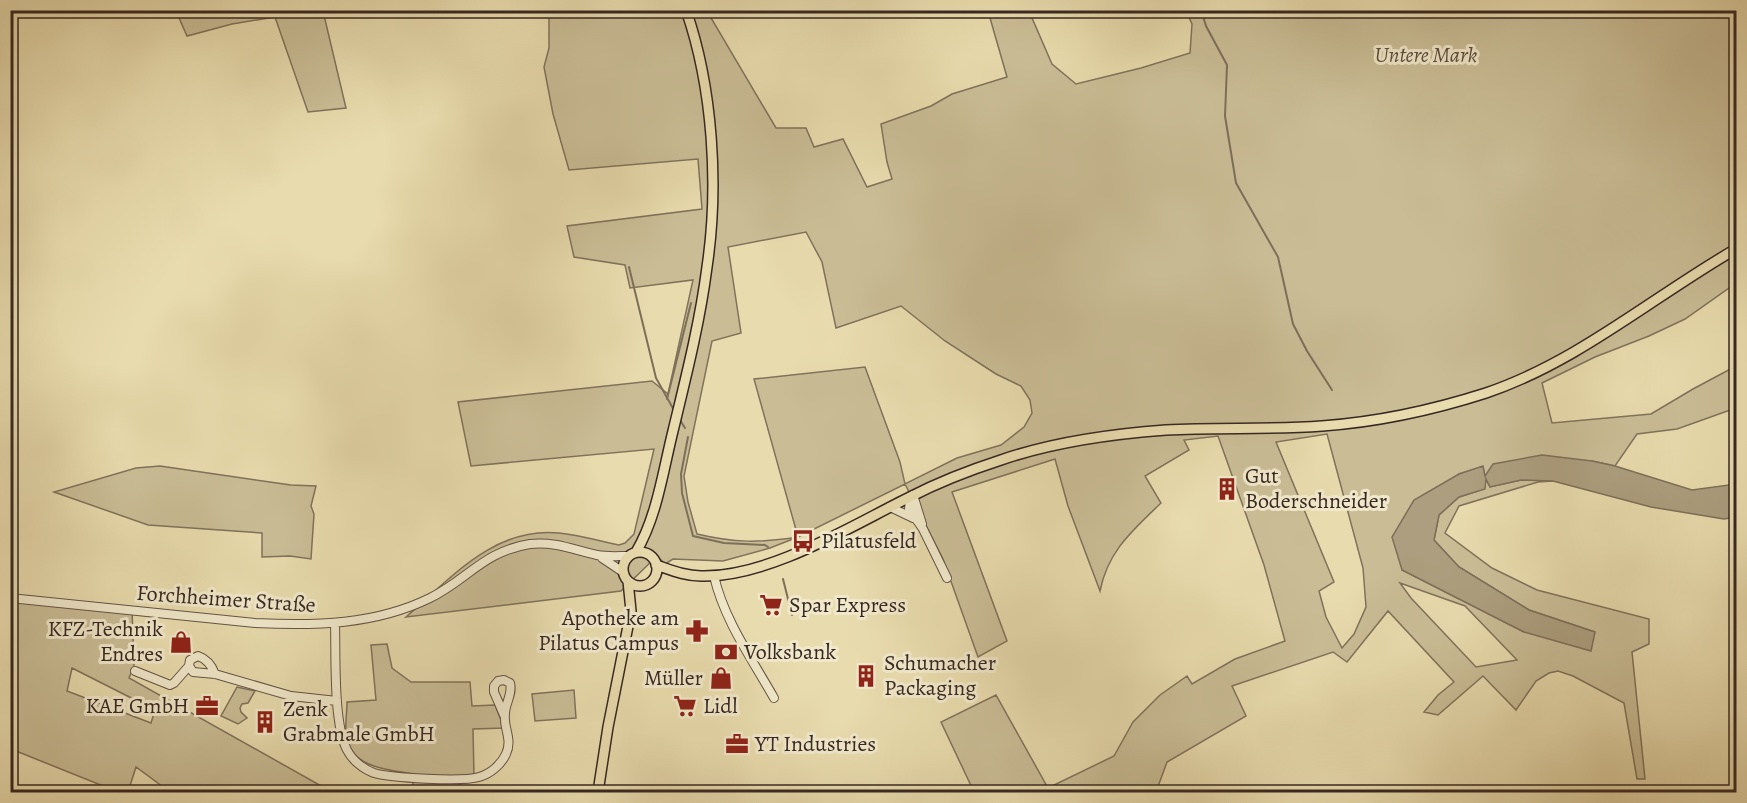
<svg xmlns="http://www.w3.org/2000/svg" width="1747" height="803" font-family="Alegreya,serif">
<rect width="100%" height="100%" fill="#e8dbad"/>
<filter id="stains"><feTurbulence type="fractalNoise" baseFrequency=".00333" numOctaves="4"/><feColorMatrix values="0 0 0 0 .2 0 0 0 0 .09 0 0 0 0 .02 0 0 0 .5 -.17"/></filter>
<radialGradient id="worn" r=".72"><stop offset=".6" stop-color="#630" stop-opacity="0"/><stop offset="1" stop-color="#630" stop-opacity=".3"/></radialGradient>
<path fill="#cabd96" stroke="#81725c" stroke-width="1.5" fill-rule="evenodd" d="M176 11H323L346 108 308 112 275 17 232 24 187 36Z
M513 11H707L776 128H806L814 147 843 139 867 187 892 179 887 162 881 124 931 106 952 94 1007 77 988 11H1029L1052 64 1076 84 1141 68 1190 53 1192 24 1186 11H1736V283L1685 319 1649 336 1595 357 1542 383 1552 423 1651 414 1693 389 1736 366V408L1677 429 1637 434 1615 466 1592 461 1485 477 1483 467 1459 474 1402 570 1524 632H1595L1529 610 1459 567 1434 540 1439 515 1459 497 1484 489 1485 478 1490 487 1521 480 1553 481 1538 482 1459 506 1445 533 1492 568 1537 590 1649 619V644L1632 652 1645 779H1637L1624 703 1573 676 1558 671 1549 673 1536 681 1516 710 1483 676 1438 715 1424 712 1438 695 1454 682 1388 611 1347 662 1333 652 1232 686 1246 716 1167 762 1156 792H974L941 722 996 695 1048 788 1114 756 1133 722 1160 695 1187 676 1192 684 1235 659 1285 641 1264 565 1218 436 1184 440 1189 450 1145 476 1161 503C1132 531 1108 551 1100 591L1068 506 1055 459 952 492 1007 641 978 657 943 559 905 484 798 537 770 548 723 561 673 559 665 564 657 556 621 591 406 617C450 579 495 526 559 533 579 535 599 541 619 545L625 543 634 534 654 449 471 466 458 402 652 381 668 394 693 280 630 288 625 265 574 257 567 226 702 209 698 159 569 170 553 114 544 67 549 48V13L514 14ZM806 232 822 262 836 328 901 306 945 341 996 374 1021 386 1030 400 1032 413 1024 427 1001 445 957 458 905 484 900 462 865 367 754 379 798 537C759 543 735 543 697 534L688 502 684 476 712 341 741 333 728 247ZM1327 434 1363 568 1366 607 1354 634 1342 648 1326 617 1319 591 1334 582 1276 442ZM1400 583 1465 606 1517 660 1476 667 1411 598Z
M160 466 291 485 316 486 311 506 314 514 311 559 290 556 262 557V533L148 525 54 492 136 468Z
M10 595 132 610 134 666 129 678 332 792H170L136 767 128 792H118L11 749ZM72 668 155 710 151 723 67 691Z
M387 644 392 668 411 682H470L472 706 495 705 504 728 473 729 474 777 461 776 459 792H412L414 774C389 770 350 768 346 735 345 724 347 713 347 702L376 700 371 645Z
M237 687 255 691 248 703 242 704 240 708 241 712 247 718 238 724 221 716Z
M574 690 576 718 535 721 532 694Z"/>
<path fill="#ac9e7e" stroke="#7e6f5a" stroke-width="1.5" d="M1542 455 1592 461 1615 466 1692 490 1736 484V517L1724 519 1651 507 1553 481 1521 480 1490 487 1486 479 1485 489 1459 497 1439 515 1434 540 1459 567 1529 610 1595 632 1591 651 1524 632 1402 570 1392 537 1414 500 1459 474 1483 466 1485 476 1493 464Z"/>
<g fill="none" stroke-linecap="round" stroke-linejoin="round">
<path stroke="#7e6f5a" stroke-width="2" d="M1201 10 1206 26 1227 65 1225 116 1236 183 1278 257 1293 324 1307 351 1332 390
M629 267 656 378 675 412
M667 399 691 303
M680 420 685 428
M688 437 681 474 682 493 693 536 724 543 765 545 768 547
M783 579 792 615"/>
<g stroke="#645546" stroke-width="10">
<path id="minor" d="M1734 287 1736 284
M913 495 922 524
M910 497 909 509 923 529 947 578
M890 507 913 518
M602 558 623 572
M714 576C724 620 752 659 774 698
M10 598 255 623C315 626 375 625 430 598 467 580 484 551 530 544 554 541 574 550 597 555 607 557 619 556 629 556
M335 623C336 655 333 723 347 750 352 760 363 769 374 773 391 778 462 782 479 777 490 774 501 765 506 754 513 739 503 728 505 714 505 703 513 694 510 683L504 680 498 681 494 686V692L504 715
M135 671 170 685 174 683 189 666
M215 674C212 666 207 659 198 656L190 660 189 666 193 672 215 674 291 696 337 701"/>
</g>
<g stroke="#382823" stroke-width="12">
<path id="major" d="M636 552C657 517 663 471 673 431 686 377 700 322 707 267 719 186 713 88 686 10
M623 569a17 17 0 1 1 34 0a17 17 0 1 1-34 0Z
M656 565C671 570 685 576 701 576 768 578 851 526 910 497 939 482 970 470 1001 460 1053 442 1111 434 1166 430 1218 427 1270 430 1322 426 1378 422 1433 410 1486 393 1578 362 1654 296 1736 249
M598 792 608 727 631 611 628 581"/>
</g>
<use href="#minor" stroke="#f0e8ca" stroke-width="8"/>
<use href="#major" stroke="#e8dbad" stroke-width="9"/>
</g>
<defs>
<g id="building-bare" transform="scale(1.8)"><path d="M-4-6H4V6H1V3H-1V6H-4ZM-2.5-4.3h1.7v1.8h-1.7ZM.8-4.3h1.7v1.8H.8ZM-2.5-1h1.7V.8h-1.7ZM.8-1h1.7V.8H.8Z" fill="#8f2418" stroke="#f0e8ca" stroke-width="2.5" paint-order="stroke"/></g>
<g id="bus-bare" transform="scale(1.8)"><path d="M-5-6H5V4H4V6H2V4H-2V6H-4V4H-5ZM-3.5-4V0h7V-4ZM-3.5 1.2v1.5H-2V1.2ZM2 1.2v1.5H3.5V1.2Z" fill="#8f2418" stroke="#f0e8ca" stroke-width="2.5" paint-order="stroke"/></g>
<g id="supermarket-bare" transform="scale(1.8)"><path d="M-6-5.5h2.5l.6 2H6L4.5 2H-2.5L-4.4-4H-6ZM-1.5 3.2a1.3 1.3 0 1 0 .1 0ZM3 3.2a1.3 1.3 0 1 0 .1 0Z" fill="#8f2418" stroke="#f0e8ca" stroke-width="2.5" paint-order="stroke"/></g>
<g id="pharmacy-bare" transform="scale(1.8)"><path d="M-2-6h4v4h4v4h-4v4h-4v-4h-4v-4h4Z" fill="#8f2418" stroke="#f0e8ca" stroke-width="2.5" paint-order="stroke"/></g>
<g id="shop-bare" transform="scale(1.8)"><path d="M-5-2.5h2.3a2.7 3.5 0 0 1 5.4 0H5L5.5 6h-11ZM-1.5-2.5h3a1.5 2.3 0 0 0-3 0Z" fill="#8f2418" stroke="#f0e8ca" stroke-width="2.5" paint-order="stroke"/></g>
<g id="bank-bare" transform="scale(1.8)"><path d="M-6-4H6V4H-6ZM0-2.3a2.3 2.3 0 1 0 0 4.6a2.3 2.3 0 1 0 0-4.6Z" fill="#8f2418" stroke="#f0e8ca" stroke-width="2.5" paint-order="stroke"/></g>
<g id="office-bare" transform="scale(1.8)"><path d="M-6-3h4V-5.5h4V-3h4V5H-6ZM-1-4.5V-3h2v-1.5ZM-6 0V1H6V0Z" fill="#8f2418" stroke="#f0e8ca" stroke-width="2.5" paint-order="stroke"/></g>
</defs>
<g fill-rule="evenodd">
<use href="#building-bare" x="1227" y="489"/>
<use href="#bus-bare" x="803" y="541"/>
<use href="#supermarket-bare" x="771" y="605"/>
<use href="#pharmacy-bare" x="697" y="631"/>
<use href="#shop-bare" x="181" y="642"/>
<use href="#bank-bare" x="726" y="652"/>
<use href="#building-bare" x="866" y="676"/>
<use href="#shop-bare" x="721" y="678"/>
<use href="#office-bare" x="207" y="706"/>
<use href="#supermarket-bare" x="685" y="706"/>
<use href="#building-bare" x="265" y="722"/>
<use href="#office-bare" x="737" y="744"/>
</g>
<g text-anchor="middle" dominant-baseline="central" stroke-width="6" stroke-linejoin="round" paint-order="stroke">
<g font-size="22" font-style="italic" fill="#5c4d40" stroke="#f0e8ca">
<text x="1426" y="55">Untere Mark</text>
</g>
<g font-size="22" fill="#382823" stroke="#f0e8ca" text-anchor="start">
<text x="1245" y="476">Gut<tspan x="1245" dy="25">Boderschneider</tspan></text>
<text x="821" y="541">Pilatusfeld</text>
<text x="789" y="605">Spar Express</text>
<text x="679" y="618" text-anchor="end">Apotheke am<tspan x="679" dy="25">Pilatus Campus</tspan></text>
<text x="163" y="629" text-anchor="end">KFZ-Technik<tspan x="163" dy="25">Endres</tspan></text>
<text x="744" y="652">Volksbank</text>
<text x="884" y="663">Schumacher<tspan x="884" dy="25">Packaging</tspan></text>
<text x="703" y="678" text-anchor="end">Müller</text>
<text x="189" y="706" text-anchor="end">KAE GmbH</text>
<text x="703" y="706">Lidl</text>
<text x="283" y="709">Zenk<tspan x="283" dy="25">Grabmale GmbH</tspan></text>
<text x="755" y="744">YT Industries</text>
</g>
<g font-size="22" fill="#382823" stroke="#f0e8ca">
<text transform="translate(226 599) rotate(4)">Forchheimer Straße</text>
</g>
</g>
<rect width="1747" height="803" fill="none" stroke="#e8dbad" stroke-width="36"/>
<rect x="12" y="12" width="1723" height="779" fill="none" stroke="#382823" stroke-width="3"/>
<rect x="18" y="18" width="1711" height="767" fill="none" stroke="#382823" stroke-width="1.5"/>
<rect width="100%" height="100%" filter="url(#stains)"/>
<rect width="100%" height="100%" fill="url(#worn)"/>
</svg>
